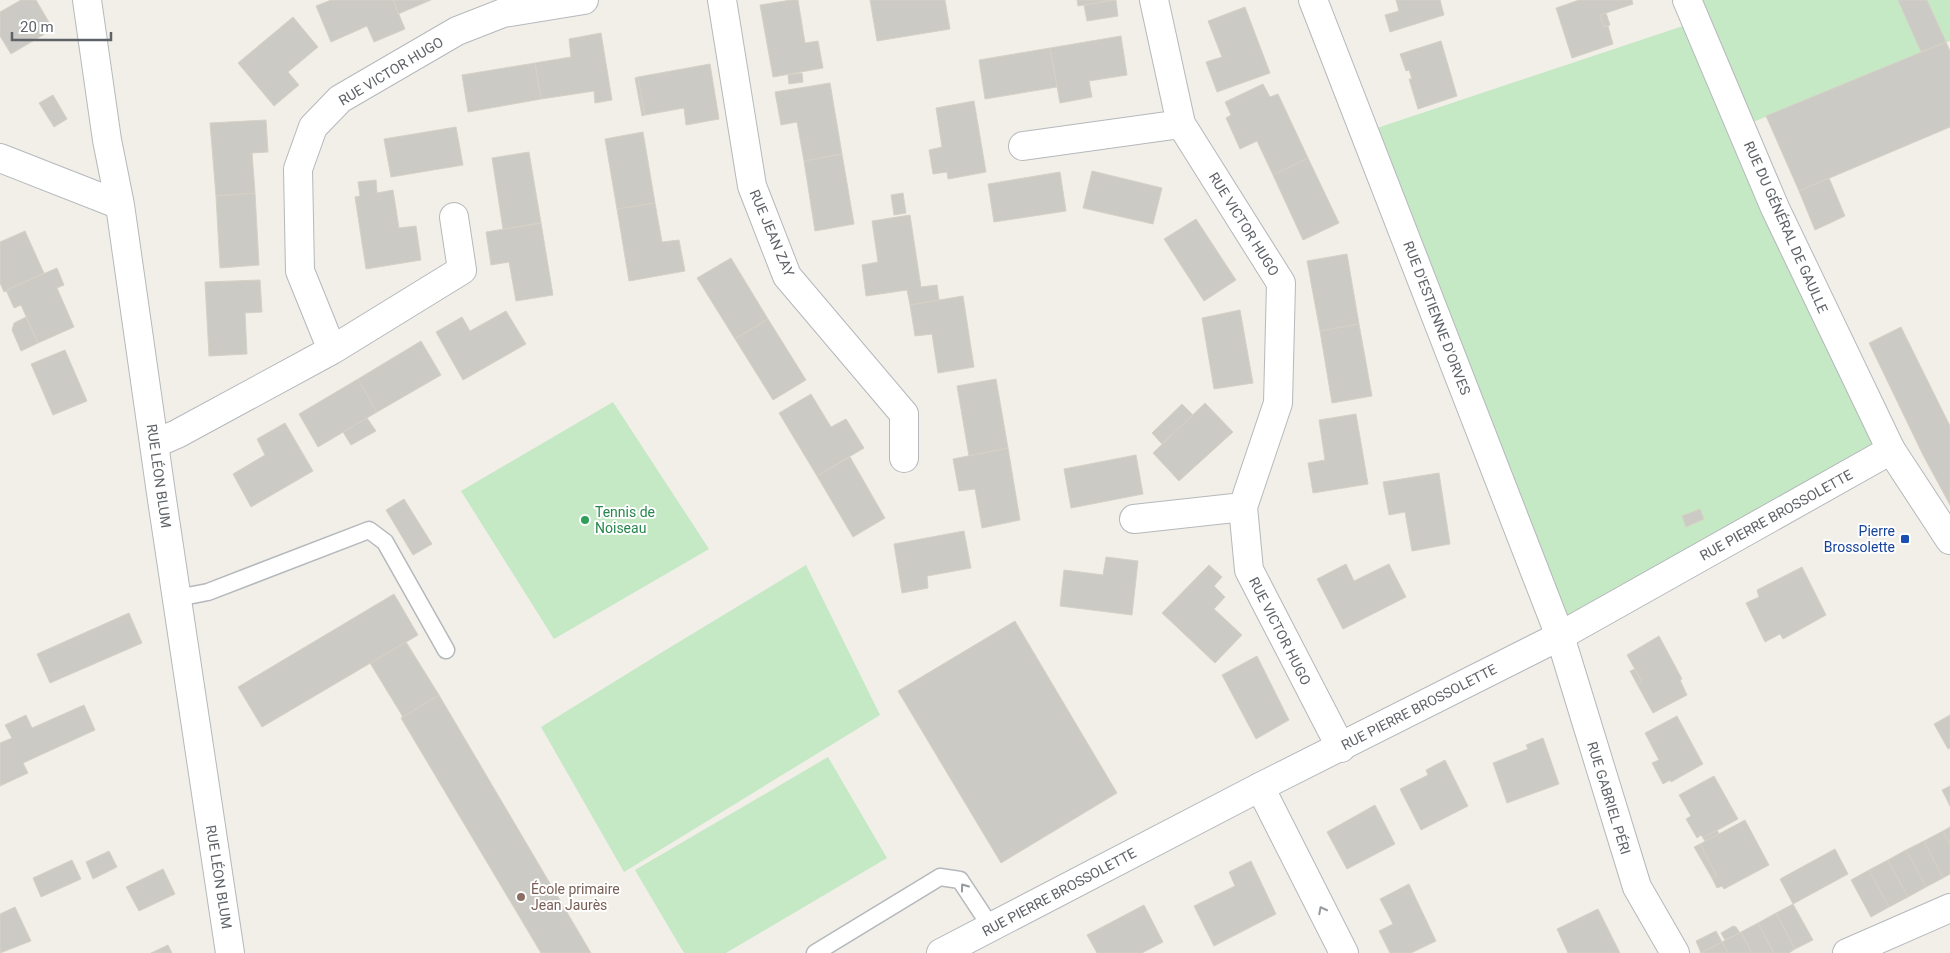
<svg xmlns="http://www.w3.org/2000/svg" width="1950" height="953" font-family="Roboto,sans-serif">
<rect width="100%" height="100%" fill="#f1efe8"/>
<path fill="#c5e8c5" d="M1687 0H1950V41L1741 127 1891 450 1560 636 1365 132 1695 22Z
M613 402 709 549 554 639 461 491Z
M806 565 880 715 624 872 541 727 664 651Z
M828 757 887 858 726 953H684L635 870Z"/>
<path fill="#cccac5" stroke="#d6d1c6" d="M21 0H36L53 29 11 54 0 36V12Z
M331 0H393L405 29 374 42 367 26 331 42 316 6Z
M393 0H431L398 14Z
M791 0H798L805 43 818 41 823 68 773 77 760 5Z
M870 0H945L950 29 877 41Z
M1077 0H1114L1078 6Z
M1116 0 1118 16 1087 21 1084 5Z
M1396 0H1440L1444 15 1390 32 1385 15 1399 11Z
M1579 0H1632L1633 4 1600 15 1604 27 1608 26 1613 44 1572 58 1556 8Z
M1898 0H1927L1946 42 1921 52Z
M1245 7 1270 73 1217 92 1206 62 1222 57 1208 21Z
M1606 13 1610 25 1604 27 1600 15Z
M293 17 318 47 288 72 299 85 274 106 238 63Z
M601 33 612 100 595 103 594 91 541 99 535 63 571 57 569 39Z
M1121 36 1127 75 1089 81 1092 97 1060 103 1050 48Z
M1441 41 1457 96 1418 109 1409 79H1412L1409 70 1406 71 1400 54Z
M1946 42 1950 51V127L1799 191 1766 116Z
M1050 48 1057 87 985 99 979 60Z
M535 63 541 99 468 112 462 75Z
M710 64 719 119 686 125 684 108 645 115 638 77Z
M802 73 803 82 789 84 788 75Z
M638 77 645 115 642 116 635 78Z
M830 83 842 154 804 161 797 122 781 125 775 92Z
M1263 84 1270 97 1278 94 1308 158 1273 175 1257 141 1240 149 1226 118 1231 115 1225 102Z
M53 95 67 119 54 127 39 103Z
M974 101 986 172 948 179 947 172 933 174 929 150 942 147 936 108Z
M266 120 268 152 252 153 255 193 216 196 210 123Z
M456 127 463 165 391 177 384 139Z
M643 132 655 203 617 209 605 139Z
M529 152 541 223 503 229 492 158Z
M842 154 854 224 815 231 804 161Z
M1308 158 1339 223 1303 240 1273 175Z
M1092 171 1162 188 1153 224 1083 208Z
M1060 172 1066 211 994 222 988 184Z
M1829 178 1845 216 1815 230 1799 191Z
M376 180 377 193 393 190 399 228 416 226 421 260 366 269 355 197 360 196 358 182Z
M255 193 259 265 220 268 216 196Z
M903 193 906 213 894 215 891 195Z
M655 203 662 242 679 240 685 271 629 281 617 209Z
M910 215 921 287 937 285 939 300 910 305 907 290 866 296 862 265 878 262 872 221Z
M1196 219 1236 280 1204 301 1164 239Z
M541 223 553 295 516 301 509 262 491 265 486 232Z
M25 231 44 273 4 292 0 283V242Z
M1347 254 1359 324 1320 331 1307 261Z
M731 258 768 319 735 339 697 278Z
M57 268 64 285 57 288 74 327 38 343 21 305 14 308 6 290Z
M260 280 262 312 245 313 247 354 209 356 205 282Z
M963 296 974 367 938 373 932 334 915 336 910 305Z
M1240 310 1253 383 1214 389 1202 318Z
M506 311 526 344 463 380 436 332 462 317 470 331Z
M26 317 38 343 21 351 12 330 14 323Z
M768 319 806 380 773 400 735 339Z
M1359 324 1372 396 1332 403 1320 331Z
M1901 327 1950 426V505L1923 455 1869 343Z
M421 341 441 375 377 412 358 379Z
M65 350 87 401 53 415 31 364Z
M358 379 377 412 318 447 299 414Z
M996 379 1008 448 969 456 957 386Z
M811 394 831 427 846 419 864 448 817 476 779 413Z
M1205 403 1233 432 1179 481 1153 453Z
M1182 404 1193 415 1162 444 1152 433Z
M1356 414 1368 484 1313 493 1308 463 1325 460 1319 420Z
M367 418 376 431 351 445 343 432Z
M285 423 313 471 251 507 233 474 265 455 257 439Z
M1008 448 1020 520 982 528 975 489 959 491 953 459Z
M1136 455 1143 494 1071 508 1064 469Z
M850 457 885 518 853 537 817 476Z
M1439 473 1450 544 1412 551 1405 512 1389 515 1383 482Z
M404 499 432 544 413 555 386 510Z
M1700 509 1704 519 1686 527 1682 516Z
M964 531 971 568 927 576 928 588 902 593 894 544Z
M1106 557 1138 561 1132 615 1060 606 1064 570 1103 575Z
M1346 564 1354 581 1389 564 1406 597 1343 629 1317 579Z
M1209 565 1222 577 1214 586 1225 597 1214 609 1242 635 1215 663 1162 613Z
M1802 567 1826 615 1783 639 1780 634 1765 642 1746 603 1759 597 1757 590Z
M394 594 418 635 262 727 238 687Z
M129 613 142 643 50 683 37 654Z
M1015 621 1117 793 1001 863 898 691Z
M1659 636 1682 679 1680 680 1687 695 1653 713 1637 684 1642 682 1627 655Z
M406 642 439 695 403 717 370 663Z
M1257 656 1289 720 1256 739 1222 675Z
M1635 669 1642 682 1637 684 1630 671Z
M439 695 591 953H541L401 718Z
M84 705 95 730 23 763 28 773 0 786V743L12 738 5 725 26 715 32 728Z
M1950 715V748L1948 749 1934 724Z
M1677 716 1703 764 1671 782 1670 780 1663 784 1652 763 1659 760 1645 733Z
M1543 738 1559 784 1507 803 1493 763 1528 749 1526 745Z
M1445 760 1468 806 1421 830 1400 789 1428 775 1426 770Z
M1714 776 1738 819 1703 838 1701 835 1697 838 1686 819 1691 816 1679 795Z
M1950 786V806L1942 790Z
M1375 805 1395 844 1347 869 1327 832Z
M1745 820 1769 865 1724 889 1722 886 1717 888 1712 878 1717 876 1700 844Z
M1950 827V844L1943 831Z
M1717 830 1719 834 1705 841 1703 838Z
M1943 831 1950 844V874L1943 878 1924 841Z
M1924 841 1943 878 1926 887 1906 850Z
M1700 844 1717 876 1712 878 1694 847Z
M1835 849 1848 874 1793 904 1780 879Z
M1906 850 1926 887 1908 897 1888 860Z
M109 851 117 867 93 879 86 862Z
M72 860 81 879 41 897 33 878Z
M1888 860 1908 897 1889 907 1869 870Z
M1251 861 1276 914 1214 946 1194 906 1235 886 1229 872Z
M163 869 175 894 139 911 126 887Z
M1869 870 1889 907 1871 917 1851 880Z
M1409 884 1436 941 1411 953H1390L1379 931 1393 924 1380 899Z
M1793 904 1813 940 1795 949 1776 913Z
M1144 905 1163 942 1142 953H1097L1087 935Z
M15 907 31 941 0 953V914Z
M1598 909 1620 953H1568L1557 929Z
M1776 913 1795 949 1789 953H1774L1758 923Z
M1758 923 1774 953H1752L1741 932Z
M1733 926 1736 927 1740 933 1725 940 1721 933Z
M1716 931 1722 942 1701 953 1696 941Z
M1741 932 1752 953H1728L1722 942Z
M1722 942 1728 953H1701Z
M168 945 172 953H151Z"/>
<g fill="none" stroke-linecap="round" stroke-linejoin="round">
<g stroke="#b5b8bc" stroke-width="19">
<path id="service" d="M177 598 208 592 369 530 385 542 446 650
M815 953 940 877 960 880 991 927"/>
</g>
<g stroke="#b5b8bc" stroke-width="30">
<path id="minor" d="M87 0 107 140 120 205 161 493 230 953
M722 0 752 186 787 276 904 414V458
M1154 0 1181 124 1281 283 1278 403 1243 507 1249 570 1341 748
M1313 0 1560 636 1637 887 1675 953
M1023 146 1181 124
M0 158 120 205
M332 350 462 270 454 217
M154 444 177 434 332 350 300 271 298 169 313 127 340 99 457 31 503 13 584 0
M1891 450 1950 540
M1134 519 1243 507
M1260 787 1344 953
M1847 953 1950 908"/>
</g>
<g stroke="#b5b8bc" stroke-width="30">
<path id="tertiary" d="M941 953 1260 787 1560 636 1891 450 1775 208 1687 0"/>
</g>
<use href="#service" stroke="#fff" stroke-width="16"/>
<use href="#minor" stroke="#fff" stroke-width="28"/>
<use href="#tertiary" stroke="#fff" stroke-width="28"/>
</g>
<defs><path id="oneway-chevron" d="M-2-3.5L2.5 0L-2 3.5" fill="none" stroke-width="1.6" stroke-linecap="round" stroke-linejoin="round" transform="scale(1.25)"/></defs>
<g stroke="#979a9d">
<use href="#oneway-chevron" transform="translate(964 887) rotate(-126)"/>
<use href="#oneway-chevron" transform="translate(1322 910) rotate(-117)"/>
</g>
<circle fill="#2e9e5b" stroke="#fff" stroke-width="2" cx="585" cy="520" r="5"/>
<rect fill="#1a4fb4" stroke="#fff" stroke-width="2" x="1900" y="534" width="10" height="10" rx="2.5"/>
<circle fill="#8d6e63" stroke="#fff" stroke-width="2" cx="521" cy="897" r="5"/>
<g text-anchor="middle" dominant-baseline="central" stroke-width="4" stroke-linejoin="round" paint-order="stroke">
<g font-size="14" fill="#5f6368" stroke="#fff">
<text transform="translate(391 71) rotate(-31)">RUE VICTOR HUGO</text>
<text transform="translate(1244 224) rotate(58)">RUE VICTOR HUGO</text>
<text transform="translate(1786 227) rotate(66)">RUE DU GÉNÉRAL DE GAULLE</text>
<text transform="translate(772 233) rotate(67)">RUE JEAN ZAY</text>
<text transform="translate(1437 318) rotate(69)">RUE D'ESTIENNE D'ORVES</text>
<text transform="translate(159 476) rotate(82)">RUE LÉON BLUM</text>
<text transform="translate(1776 515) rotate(-29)">RUE PIERRE BROSSOLETTE</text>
<text transform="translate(1280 631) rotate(63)">RUE VICTOR HUGO</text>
<text transform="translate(1419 707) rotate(-27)">RUE PIERRE BROSSOLETTE</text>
<text transform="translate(1609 798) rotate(73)">RUE GABRIEL PÉRI</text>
<text transform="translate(219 877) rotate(81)">RUE LÉON BLUM</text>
<text transform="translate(1059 892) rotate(-28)">RUE PIERRE BROSSOLETTE</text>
</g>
<g font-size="14" fill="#27864d" stroke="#fff" text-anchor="start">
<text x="595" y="512">Tennis de<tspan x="595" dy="16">Noiseau</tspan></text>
</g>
<g font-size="14" fill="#164399" stroke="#fff" text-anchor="end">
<text x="1895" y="531">Pierre<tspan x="1895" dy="16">Brossolette</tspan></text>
</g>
<g font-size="14" fill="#785e54" stroke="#fff" text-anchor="start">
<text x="531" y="889">École primaire<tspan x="531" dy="16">Jean Jaurès</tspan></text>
</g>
</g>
<path d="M12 32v8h99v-8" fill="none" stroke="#5f6368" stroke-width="2.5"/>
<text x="20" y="32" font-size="15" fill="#5f6368" stroke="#ffffff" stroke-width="4" paint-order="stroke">20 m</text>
</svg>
